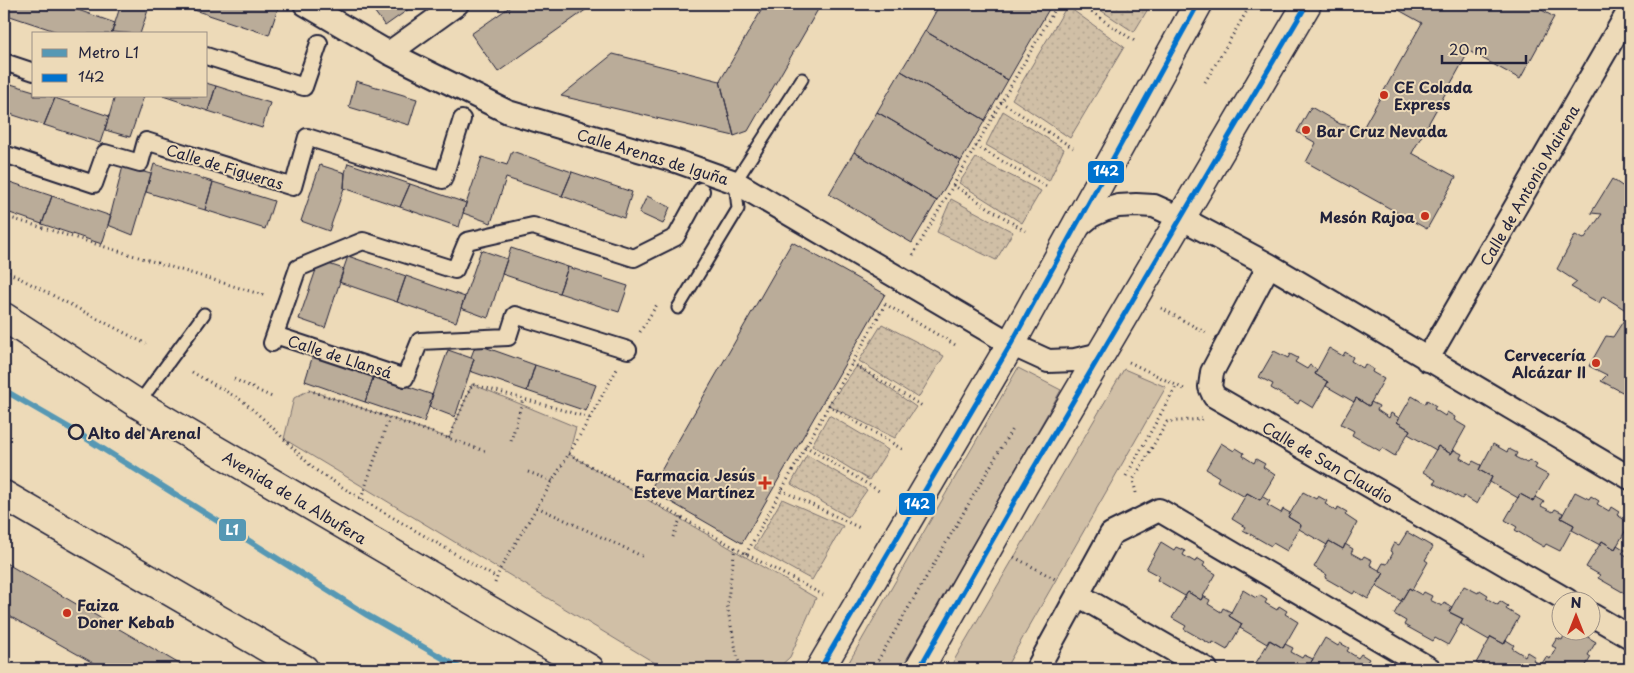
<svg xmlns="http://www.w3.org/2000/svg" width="1634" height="673" font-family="'Playpen Sans',sans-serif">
<defs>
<pattern id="garden-dots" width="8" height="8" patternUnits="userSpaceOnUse" patternTransform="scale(1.25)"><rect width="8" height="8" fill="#d0bfa6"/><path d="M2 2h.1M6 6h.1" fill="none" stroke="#b2a490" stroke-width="1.8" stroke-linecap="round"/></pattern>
</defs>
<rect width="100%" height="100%" fill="#eddab8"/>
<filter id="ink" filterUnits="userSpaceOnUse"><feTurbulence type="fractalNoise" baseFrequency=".02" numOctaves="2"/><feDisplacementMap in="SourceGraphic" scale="10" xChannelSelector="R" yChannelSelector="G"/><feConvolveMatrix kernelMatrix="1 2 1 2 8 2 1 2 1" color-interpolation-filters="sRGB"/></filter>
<g filter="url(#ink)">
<path fill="#d0bfa6" stroke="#797070" d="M1018 368 1061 390 901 669H845Z
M1124 369 1166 387 1005 669H949Z
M472 384 576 427 569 454 816 598 790 657 777 669H665L284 439 294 398 309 390 449 438Z"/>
<path fill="url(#garden-dots)" stroke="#797070" d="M1091 4H1151L1134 32Z
M1067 6 1124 47 1070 138 1012 99Z
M1003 111 1064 149 1049 181 986 145Z
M976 158 1041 191 1022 223 959 183Z
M951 199 1013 232 996 260 937 232Z
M882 324 944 356 918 398 859 361Z
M857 366 916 407 895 438 828 405Z
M829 415 888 450 869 480 812 445Z
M807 455 867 490 848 517 791 484Z
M782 499 843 526 812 580 754 548Z"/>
<path fill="#baac99" stroke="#22223b" d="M4 4H61L115 23 111 34H64L4 14Z
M121 4H150L140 34 112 32Z
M176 4H266L278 8 269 35Z
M369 4H416L385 26Z
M514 4H594L498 72 471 34Z
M765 4H816L820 6 748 131 734 136 720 81Z
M940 4H1040L1049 9 1008 80 925 31Z
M1388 4H1531L1554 17 1520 79 1469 51 1412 153 1456 177 1427 229 1306 162 1316 143 1297 132 1311 107 1340 124 1363 128 1422 23Z
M925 31 1008 80 985 120 901 71Z
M613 54 720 81 734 136 561 96Z
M901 71 985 120 961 161 877 112Z
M356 81 417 99 409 125 349 107Z
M4 82 34 91V96H49L55 98 44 125 4 112Z
M206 83 216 86 208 111 163 96H206Z
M216 86 270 103 262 128 208 111Z
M115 96H144L130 137 105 130Z
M55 98 109 116 100 143 44 125Z
M877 112 961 161 937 201 854 152Z
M512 151 572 172 562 196 506 178 491 223 463 213 482 157 507 165Z
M854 152 937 201 912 243 829 194Z
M348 163 410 184 400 207 344 188 345 173Z
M154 164 213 182 205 210 146 192Z
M320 165 345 173 344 188 329 231 301 221Z
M123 166 151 174 133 235 108 225Z
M572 172 632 192 624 218 562 196Z
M1612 179 1628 190 1630 187V396L1601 381 1607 375 1589 366 1606 336 1613 337 1629 312 1603 296 1599 303 1571 287 1577 282 1557 269 1575 235 1584 239 1602 214 1591 213Z
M4 180 52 196 42 224 4 211Z
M213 182 274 201 265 229 205 210Z
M410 184 466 203 459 227 400 207Z
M52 196 111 216 102 244 42 224Z
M647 196 670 207 663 224 639 213Z
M792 242 885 294 742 543 650 490Z
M511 248 568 267 559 293 502 274Z
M481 250 507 259 488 318 461 308Z
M348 256 406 276 397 302 339 282Z
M319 261 344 269 325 328 299 319Z
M568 267 628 286 619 312 559 293Z
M406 276 465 297 456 322 397 302Z
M476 344 535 365 527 391 470 371 474 359 471 357Z
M1329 348 1343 356 1345 352 1353 357 1351 361 1363 368 1365 364 1373 369 1372 372 1384 379 1369 406 1356 398 1354 402 1326 386 1328 382 1315 374Z
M448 350 474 359 455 417 429 407 432 395Z
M1274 351 1288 358 1290 354 1298 358 1295 362 1307 369 1310 365 1317 370 1315 374 1328 382 1313 408 1300 400 1298 404 1271 388 1273 384 1259 377Z
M313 355 374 375 365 402 305 381Z
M535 365 596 385 586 411 527 391Z
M374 375 433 395 424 422 365 402Z
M1412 396 1425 404 1427 400 1436 406 1434 409 1445 416 1447 412 1455 417 1454 420 1466 427 1451 454 1438 446 1436 450 1408 434 1410 430 1397 422Z
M1356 398 1369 406 1371 402 1379 406 1377 410 1389 418 1391 413 1399 418 1397 422 1410 430 1395 456 1382 448 1380 451 1352 435 1354 431 1341 424Z
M1221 443 1234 451 1236 448 1244 453 1243 456 1254 463 1256 459 1265 464 1263 467 1275 475 1260 500 1247 493 1245 497 1217 481 1219 477 1206 469Z
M1493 444 1507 452 1509 449 1517 453 1515 457 1527 463 1529 460 1537 465 1535 468 1548 475 1533 501 1520 494 1518 498 1490 482 1492 477 1479 470Z
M1438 446 1451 454 1454 450 1462 454 1460 458 1471 464 1473 461 1481 465 1479 470 1492 477 1477 504 1464 496 1462 499 1434 483 1436 480 1423 472Z
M1303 492 1316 499 1318 496 1327 501 1325 504 1337 511 1338 507 1347 512 1345 515 1357 523 1343 549 1329 541 1327 545 1299 529 1301 525 1288 517Z
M1575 492 1589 499 1591 496 1599 501 1597 504 1609 511 1611 507 1619 512 1617 515 1630 523 1615 549 1602 541 1600 545 1572 530 1574 525 1561 518Z
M1247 493 1260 500 1263 497 1270 501 1267 505 1281 513 1283 509 1290 513 1288 517 1301 525 1287 551 1273 543 1271 546 1243 530 1245 527 1232 519Z
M1520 494 1533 501 1535 497 1544 502 1541 506 1553 512 1555 509 1563 513 1561 518 1574 525 1560 551 1546 544 1544 547 1515 530 1517 527 1505 520Z
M1407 532 1433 547 1425 560 1428 562 1412 590 1409 588 1401 601 1376 586 1384 573 1379 570 1383 563 1387 564 1393 553 1390 551 1394 543 1399 545Z
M1329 541 1343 549 1345 544 1353 549 1351 553 1362 559 1364 556 1372 560 1370 565 1384 573 1368 599 1355 591 1353 594 1325 578 1327 575 1314 567Z
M1602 541 1615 549 1617 545 1625 550 1622 553 1630 558V593L1628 591 1626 594 1598 578 1600 575 1586 567Z
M1161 542 1174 550 1176 547 1185 551 1183 555 1195 562 1197 558 1205 563 1203 566 1216 574 1201 600 1188 592 1185 596 1157 580 1159 576 1146 569Z
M4 562 188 669H104L4 613Z
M1464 586 1478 593 1480 590 1488 595 1486 598 1498 605 1500 601 1508 606 1506 609 1519 617 1504 644 1491 637 1489 640 1461 624 1463 619 1449 612Z
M1409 588 1422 595 1424 592 1432 596 1430 600 1442 606 1444 603 1452 607 1449 612 1463 619 1448 645 1435 638 1433 641 1404 625 1406 621 1394 614Z
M1243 590 1256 598 1259 595 1267 600 1265 603 1277 610 1279 606 1287 611 1285 614 1298 622 1283 648 1269 640 1267 644 1240 628 1242 624 1229 616Z
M1188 592 1201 600 1203 596 1210 600 1208 604 1221 612 1223 608 1231 612 1229 616 1242 624 1227 650 1213 642 1212 645 1184 629 1186 626 1172 618Z
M1567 630H1576L1596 642 1588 655 1591 657 1584 669H1545L1546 668 1541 665 1546 657 1550 659 1556 648 1552 646 1557 638 1562 640Z
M1491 637 1504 644 1506 640 1514 645 1512 648 1525 656 1527 652 1535 657 1533 660 1546 668 1545 669H1488L1476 663Z
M1325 638 1338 646 1340 643 1349 648 1347 651 1358 658 1361 654 1369 659 1367 662 1379 669H1319L1310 664Z
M1270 640 1283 648 1285 644 1293 648 1291 652 1302 658 1304 655 1313 659 1310 664 1319 669H1260L1254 666Z"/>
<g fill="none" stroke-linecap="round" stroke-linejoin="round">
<g stroke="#22223b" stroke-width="15">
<path id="service" d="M678 308 738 209 735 182 802 79
M138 404 204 314"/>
</g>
<g stroke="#22223b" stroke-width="20">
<path id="pedestrian" d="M206 56 304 87 319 43
M4 62 34 72
M4 154 94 184 105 153 140 163 146 141 293 187 307 137 443 180 462 119
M275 335 405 378 420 341 508 337 515 315 628 350
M272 343 298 268 363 241 455 270 467 241 533 226 634 258 676 237 701 191"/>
</g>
<g stroke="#22223b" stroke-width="26">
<path id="minor" d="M305 4 389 53 508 112 676 161 735 182 1011 344 1048 361 1075 360 1101 354
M389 53 457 4
M1074 230 1091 216 1104 210 1118 206 1136 205 1154 206 1181 218 1269 265 1630 478
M1269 265 1212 372 1210 387 1214 396 1567 600
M1427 360 1630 9
M1078 595 1206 669
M1592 615 1630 637
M1037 669 1111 534 1159 510 1430 669"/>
</g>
<g stroke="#22223b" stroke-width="31">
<path id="primary" d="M4 317 138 404 209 446 590 669
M4 495 304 669
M820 669 1011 344 1198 4
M919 669 1026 481 1307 4"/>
</g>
<path stroke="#22223b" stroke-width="3" stroke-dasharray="1 4" stroke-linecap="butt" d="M1079 4 1136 42
M1205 82 1251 4
M1001 102 1073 148
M976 146 1049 188
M953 185 1025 231
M4 216 266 296
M913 255 1058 4
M4 270 146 344
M885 304 957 346
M1161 308 1206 333
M640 332 658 303
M1129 362 1184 389
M852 363 924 407
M192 372 243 401 269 424 314 469 361 499 497 578
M234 379 272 397
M309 390 485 451
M828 405 902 449
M449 438 472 384 590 418
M511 441 523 399
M805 446 879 491
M569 454 746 554 823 595
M528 472 553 481
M1126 476 1177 385
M781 490 860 528
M1136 493 1133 480 1167 422 1202 419
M361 499 389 418
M537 507 644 557
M673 537 681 517
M735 547 727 606 738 660 742 669
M746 554 887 301
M1014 557 1057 580
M495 583 500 569 586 425 617 369
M873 669 1012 429"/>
<use href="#service" stroke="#eddab8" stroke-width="11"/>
<use href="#pedestrian" stroke="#eddab8" stroke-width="16"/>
<use href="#minor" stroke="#eddab8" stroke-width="22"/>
<use href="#primary" stroke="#eddab8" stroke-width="28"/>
<g stroke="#eddab8" stroke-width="9">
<path id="bus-1" d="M820 669 1011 344 1198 4
M919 669 1026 481 1307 4"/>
</g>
<use href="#bus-1" stroke="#0072ce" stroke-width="5"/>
<g stroke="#eddab8" stroke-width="10">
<path id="metro-1" d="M4 390 73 430 367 615 462 669"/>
</g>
<use href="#metro-1" stroke="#5698b4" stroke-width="6"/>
</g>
</g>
<g fill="#c8321e" stroke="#eddab8" stroke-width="2">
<circle cx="1384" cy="95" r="5"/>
<circle cx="1306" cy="130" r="5"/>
<circle cx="1425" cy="216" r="5"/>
<circle cx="1596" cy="363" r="5"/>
<path d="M762.5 475.5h5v5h5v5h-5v5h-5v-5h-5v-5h5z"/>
<circle cx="67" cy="613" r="5"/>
</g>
<circle fill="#eddab8" stroke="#22223b" stroke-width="2.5" cx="76" cy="432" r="7"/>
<g text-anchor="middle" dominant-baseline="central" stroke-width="4" stroke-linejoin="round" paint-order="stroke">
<g font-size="15" font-weight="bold" fill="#22223b" stroke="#eddab8" text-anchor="start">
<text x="1394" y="86">CE Colada<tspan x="1394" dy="17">Express</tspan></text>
<text x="1316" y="130">Bar Cruz Nevada</text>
<text x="1415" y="216" text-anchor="end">Mesón Rajoa</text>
<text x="1586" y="354" text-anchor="end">Cervecería<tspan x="1586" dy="17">Alcázar II</tspan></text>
<text x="755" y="474" text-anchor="end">Farmacia Jesús<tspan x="755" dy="17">Esteve Martínez</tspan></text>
<text x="77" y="604">Faiza<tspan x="77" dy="17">Doner Kebab</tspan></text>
</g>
<g font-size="15" fill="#22223b" stroke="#eddab8">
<text transform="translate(653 156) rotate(17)">Calle Arenas de Iguña</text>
<text transform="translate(225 166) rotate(17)">Calle de Figueras</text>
<text transform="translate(1529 185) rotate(-60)">Calle de Antonio Mairena</text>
<text transform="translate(340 356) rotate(18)">Calle de Llansá</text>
<text transform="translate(1328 462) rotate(30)">Calle de San Claudio</text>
<text transform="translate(295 497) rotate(31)">Avenida de la Albufera</text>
</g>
<g font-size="15" font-weight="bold" fill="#22223b" stroke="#eddab8" text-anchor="start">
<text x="88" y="432">Alto del Arenal</text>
</g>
</g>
<g stroke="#eddab8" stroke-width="2">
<rect x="1087" y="160" width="38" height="24" rx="5" fill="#0072ce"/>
<rect x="898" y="492" width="38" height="24" rx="5" fill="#0072ce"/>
<rect x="218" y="518" width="29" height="24" rx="5" fill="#5698b4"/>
</g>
<g font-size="14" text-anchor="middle" font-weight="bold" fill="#fff">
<text x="1106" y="176">142</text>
<text x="917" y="509">142</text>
<text x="232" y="535">L1</text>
</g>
<rect width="1634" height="673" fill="none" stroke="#eddab8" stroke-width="20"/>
<rect x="10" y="10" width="1614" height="653" fill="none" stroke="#22223b" stroke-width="2" filter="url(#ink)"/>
<rect x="32" y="32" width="175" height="65" fill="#eddab8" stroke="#9c9086"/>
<rect x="42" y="49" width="25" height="8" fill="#5698b4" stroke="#9c9086"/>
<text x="78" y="58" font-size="15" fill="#22223b">Metro L1</text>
<rect x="42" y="74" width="25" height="8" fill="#0072ce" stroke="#9c9086"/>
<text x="78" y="82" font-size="15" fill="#22223b">142</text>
<g transform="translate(1576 616)"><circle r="24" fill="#eddab8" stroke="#9c9086"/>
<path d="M0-4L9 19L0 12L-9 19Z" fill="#c8321e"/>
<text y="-8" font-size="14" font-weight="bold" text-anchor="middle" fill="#22223b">N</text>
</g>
<path d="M1442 55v8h84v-8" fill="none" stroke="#22223b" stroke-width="2.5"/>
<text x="1449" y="55" font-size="15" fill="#22223b" stroke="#eddab8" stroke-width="4" paint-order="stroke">20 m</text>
</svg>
